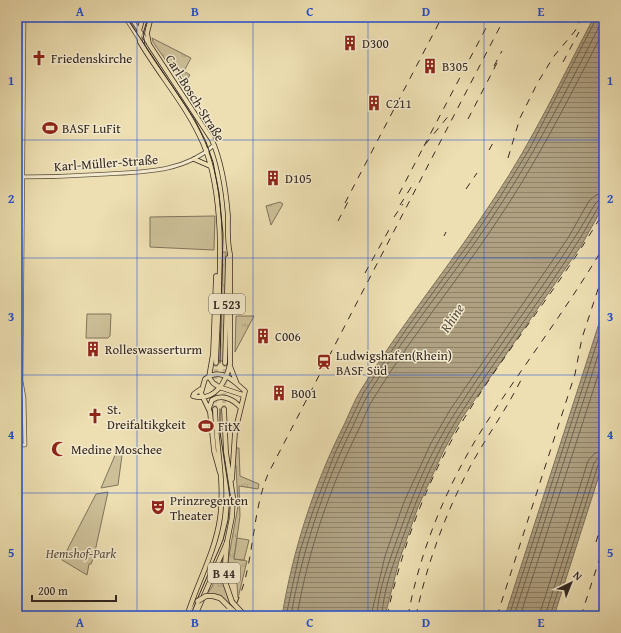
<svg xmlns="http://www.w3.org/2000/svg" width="621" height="633" font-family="'Gentium Book Plus',serif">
<defs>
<pattern id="grass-tufts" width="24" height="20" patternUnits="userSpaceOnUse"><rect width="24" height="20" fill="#cdc099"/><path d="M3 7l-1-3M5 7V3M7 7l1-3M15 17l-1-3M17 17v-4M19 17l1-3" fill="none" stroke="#b0a584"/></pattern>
<pattern id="water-rules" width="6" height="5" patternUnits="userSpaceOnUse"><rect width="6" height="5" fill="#aea081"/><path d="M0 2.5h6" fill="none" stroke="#8e8269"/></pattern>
</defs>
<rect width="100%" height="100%" fill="#eddfb2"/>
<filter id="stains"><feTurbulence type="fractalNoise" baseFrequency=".005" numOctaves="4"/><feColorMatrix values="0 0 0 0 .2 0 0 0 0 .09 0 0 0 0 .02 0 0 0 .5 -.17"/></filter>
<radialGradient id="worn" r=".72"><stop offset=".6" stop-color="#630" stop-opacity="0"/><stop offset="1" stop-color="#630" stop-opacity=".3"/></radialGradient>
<path fill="url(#grass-tufts)" stroke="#80745d" d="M152 38 191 58 184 71 190 75 188 78 190 95 153 42Z
M280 202 283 204 271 225 266 206Z
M221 252H226L224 361H218Z
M236 316H254L235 352Z
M236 448H239L240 476 259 484 258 489 239 486 240 516 234 559 247 561 238 598 237 584 228 561 238 506 236 466 234 465Z
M223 558 222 579 231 606 224 599 207 594 212 587Z"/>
<path fill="#cdc099" stroke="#80745d" d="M215 216 214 250 150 247V217Z
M87 314H111L110 336 108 338H86Z
M116 453 122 455 118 485 101 488Z
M108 492 94 556 91 564H89L87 575 62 560 96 494Z
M237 538 249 540 244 560 234 559Z"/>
<path fill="url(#water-rules)" stroke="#7d705b" d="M594 17H604V205L581 246 462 418 444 450 418 507 399 561 385 616H282C293 550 314 484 344 425 350 412 355 399 362 388 403 322 453 262 495 197 533 140 562 78 594 17Z
M604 308V460L554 616H505Z"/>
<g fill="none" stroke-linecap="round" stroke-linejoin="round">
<path stroke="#706451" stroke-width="1" d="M286 616 300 551 313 511 335 453 364 392 407 328 470 242 500 197 530 148 597 17
M291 616C302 550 324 486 353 426 358 415 363 403 369 393 410 326 461 267 503 201 540 144 570 83 601 23L602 17
M297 616C308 551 330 487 359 429 364 418 368 406 375 396 416 329 467 269 509 203 545 147 574 88 604 30
M371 616 385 556 404 502 431 443 450 410 568 238 589 201 596 195 604 193
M377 616C378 590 389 562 398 537 413 494 430 452 455 413 500 342 553 277 595 204L599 200 604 199
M382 616C383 590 394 562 403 537 418 495 435 454 459 416 504 345 558 280 599 206L604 204
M509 616 604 321
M514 616 604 337
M520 616 604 357
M539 616 588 461 595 453 604 451
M545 616 594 463 598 458 604 457
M550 616 598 465 604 462"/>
<path stroke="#c8ba95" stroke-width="4" stroke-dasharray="4 2" stroke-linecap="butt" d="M215 409 216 363
M224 409 225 363"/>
<g stroke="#625545" stroke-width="4.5">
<path id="minor" d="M125 17 139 39
M130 17 149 44
M17 79 18 17
M17 177C47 177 77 176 107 174 144 172 185 172 214 145
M17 445H25L24 398 21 381 24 17"/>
</g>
<g stroke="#332721" stroke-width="5.5">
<path id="major" d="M143 17 139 31 140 42C160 76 187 106 203 143 229 204 218 297 216 363
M151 17 147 33 149 44 212 140C222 163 226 191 228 216 228 229 227 241 230 254V364C226 382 215 402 193 396
M194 159 210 166
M216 276 213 354 209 377 213 383 219 387 243 395
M225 363 228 258
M230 366 237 384 245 391 235 432 232 479
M194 394 201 389
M209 408 212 400C222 394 233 399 240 407
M220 473 214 451 210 412 201 393 205 379C217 370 227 375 237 384
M187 616C197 583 215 553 220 518 225 481 216 446 215 409
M195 616 227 542 232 517 233 497 226 452 224 409"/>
</g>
<g stroke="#332721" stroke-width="6">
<path id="highway" d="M227 542 224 579 232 602
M213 596 220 598 230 608
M190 616 198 601"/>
</g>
<use href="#minor" stroke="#f3eacd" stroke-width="3"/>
<use href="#major" stroke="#eddfb2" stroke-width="4"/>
<use href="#highway" stroke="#eddfb2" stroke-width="4.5"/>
<path stroke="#332721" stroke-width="1" d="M126 17 195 120 206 142 213 162 219 193 223 234 220 363
M145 44 143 34 148 17
M190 616 223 540 228 520 230 497 220 432V409"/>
<path stroke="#332721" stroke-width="1" stroke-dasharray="7 7" stroke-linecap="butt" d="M563 62 579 32
M494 66 502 51
M468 119 497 63
M424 146 487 26
M489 150 493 143
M508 158 520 118 538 82 554 56 575 31 582 17
M466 189 477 173
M399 194 424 146 450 114
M345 203 442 17
M400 205 415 181
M394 217 403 204
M338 221 350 198
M444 236 446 232
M365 273 390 228
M596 542 604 517
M230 616C256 573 249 520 268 474L505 17
M387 616C402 547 426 483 462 422 506 349 562 284 604 211
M408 616C420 550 447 485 483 428 522 367 567 309 604 246
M416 616C427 563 446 512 471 465 487 436 506 410 521 380
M497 616 575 374 582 338 604 271
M581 616 604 545"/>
<g stroke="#332721" stroke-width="6" stroke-linecap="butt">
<path id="highway-bridge" d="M198 601 206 596H213
M232 602 245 616
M230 608 239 616
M227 611 230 616"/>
</g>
<use href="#highway-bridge" stroke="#eddfb2" stroke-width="4.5"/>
</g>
<path fill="none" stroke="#1d4ed8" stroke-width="1" stroke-opacity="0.55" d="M137 17V616M253 17V616M368 17V616M484 17V616M17 140H604M17 258H604M17 375H604M17 493H604"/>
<defs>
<g id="building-bare" transform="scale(1.2)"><path d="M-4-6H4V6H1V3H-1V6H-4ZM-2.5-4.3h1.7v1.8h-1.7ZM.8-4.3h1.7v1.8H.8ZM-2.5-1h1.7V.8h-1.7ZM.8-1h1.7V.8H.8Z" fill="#8f2418" stroke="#f3eacd" stroke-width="2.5" paint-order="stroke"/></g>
<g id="church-bare" transform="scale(1.2)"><path d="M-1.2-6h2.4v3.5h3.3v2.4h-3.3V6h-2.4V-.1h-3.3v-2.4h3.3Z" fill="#8f2418" stroke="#f3eacd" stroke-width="2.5" paint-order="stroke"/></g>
<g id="stadium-bare" transform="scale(1.2)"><path d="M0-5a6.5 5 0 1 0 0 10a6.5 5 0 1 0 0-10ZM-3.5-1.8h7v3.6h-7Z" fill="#8f2418" stroke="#f3eacd" stroke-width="2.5" paint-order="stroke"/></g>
<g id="station-bare" transform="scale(1.2)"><path d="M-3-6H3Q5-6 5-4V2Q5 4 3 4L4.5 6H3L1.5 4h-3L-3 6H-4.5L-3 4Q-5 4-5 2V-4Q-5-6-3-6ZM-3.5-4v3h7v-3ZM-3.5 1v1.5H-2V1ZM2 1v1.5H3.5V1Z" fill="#8f2418" stroke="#f3eacd" stroke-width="2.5" paint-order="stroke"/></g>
<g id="mosque-bare" transform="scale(1.2)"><path d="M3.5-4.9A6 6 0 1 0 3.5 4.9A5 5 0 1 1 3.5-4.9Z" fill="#8f2418" stroke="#f3eacd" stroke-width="2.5" paint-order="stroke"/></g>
<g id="theatre-bare" transform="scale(1.2)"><path d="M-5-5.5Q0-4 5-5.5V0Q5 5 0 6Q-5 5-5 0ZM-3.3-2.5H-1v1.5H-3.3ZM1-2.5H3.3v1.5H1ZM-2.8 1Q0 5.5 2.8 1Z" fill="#8f2418" stroke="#f3eacd" stroke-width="2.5" paint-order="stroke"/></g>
</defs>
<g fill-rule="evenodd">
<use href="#building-bare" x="350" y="43"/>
<use href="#church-bare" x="39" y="58"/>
<use href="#building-bare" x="430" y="66"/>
<use href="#building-bare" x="374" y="103"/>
<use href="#stadium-bare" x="50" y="128"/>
<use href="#building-bare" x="273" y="178"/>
<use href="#building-bare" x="263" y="336"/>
<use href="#building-bare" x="93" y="349"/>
<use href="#station-bare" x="324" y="362"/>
<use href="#building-bare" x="279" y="393"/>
<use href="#church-bare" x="95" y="416"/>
<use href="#stadium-bare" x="206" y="426"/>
<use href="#mosque-bare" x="59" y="449"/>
<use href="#theatre-bare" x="158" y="507"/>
</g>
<g text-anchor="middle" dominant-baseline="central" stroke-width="3" stroke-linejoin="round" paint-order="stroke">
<g fill="#f3eacd" stroke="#6d6255" stroke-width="1">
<rect x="209" y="294" width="36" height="20" rx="3"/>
<rect x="208" y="563" width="32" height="20" rx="3"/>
</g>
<g font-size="12" font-weight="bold" fill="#332721">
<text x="227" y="304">L 523</text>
<text x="224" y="573">B 44</text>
</g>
<g font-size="13" fill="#332721" stroke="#f3eacd" text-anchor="start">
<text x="362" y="43">D300</text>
<text x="51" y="58">Friedenskirche</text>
<text x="442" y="66">B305</text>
<text x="386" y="103">C211</text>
<text x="62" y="128">BASF LuFit</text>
<text x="285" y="178">D105</text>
<text x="275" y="336">C006</text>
<text x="105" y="349">Rolleswasserturm</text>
<text x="336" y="355">Ludwigshafen(Rhein)<tspan x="336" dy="15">BASF Süd</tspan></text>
<text x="291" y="393">B001</text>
<text x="107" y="409">St.<tspan x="107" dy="15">Dreifaltikgkeit</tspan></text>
<text x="218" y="426">FitX</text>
<text x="71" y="449">Medine Moschee</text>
<text x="170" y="500">Prinzregenten<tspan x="170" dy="15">Theater</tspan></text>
</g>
<g font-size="13" fill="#332721" stroke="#f3eacd">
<text transform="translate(195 98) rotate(58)">Carl-Bosch-Straße</text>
<text transform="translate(106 163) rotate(-4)">Karl-Müller-Straße</text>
</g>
<g font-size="13" font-style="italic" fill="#5a4d3f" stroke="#f3eacd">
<text x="81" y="553">Hemshof-Park</text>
</g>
<g font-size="14" font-style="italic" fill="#584b3e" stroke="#f3eacd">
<text transform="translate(452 318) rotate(-57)">Rhine</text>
</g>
</g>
<rect width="621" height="633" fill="none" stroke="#eddfb2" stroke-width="44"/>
<g transform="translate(571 583) rotate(43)" stroke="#f3eacd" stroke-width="3" paint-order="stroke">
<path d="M0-3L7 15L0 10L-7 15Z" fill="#332721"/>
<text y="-6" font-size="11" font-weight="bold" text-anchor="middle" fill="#332721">N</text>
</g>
<path d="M32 595v6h84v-6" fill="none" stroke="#332721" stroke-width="2"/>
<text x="38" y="595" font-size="12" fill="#332721" stroke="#f3eacd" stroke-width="3" paint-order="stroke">200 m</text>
<rect x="22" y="22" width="577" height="589" fill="none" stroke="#1d4ed8" stroke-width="1.5"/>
<g font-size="13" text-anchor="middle" font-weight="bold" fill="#1d4ed8">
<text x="80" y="16">A</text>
<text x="195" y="16">B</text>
<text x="310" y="16">C</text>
<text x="426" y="16">D</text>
<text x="541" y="16">E</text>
<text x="11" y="85">1</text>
<text x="610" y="85">1</text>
<text x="11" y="203">2</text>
<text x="610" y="203">2</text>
<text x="11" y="321">3</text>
<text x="610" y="321">3</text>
<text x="11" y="439">4</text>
<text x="610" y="439">4</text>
<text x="11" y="557">5</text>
<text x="610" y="557">5</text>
<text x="80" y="627">A</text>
<text x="195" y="627">B</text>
<text x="310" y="627">C</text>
<text x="426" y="627">D</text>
<text x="541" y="627">E</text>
</g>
<rect width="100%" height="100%" filter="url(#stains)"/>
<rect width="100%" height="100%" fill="url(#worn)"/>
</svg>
